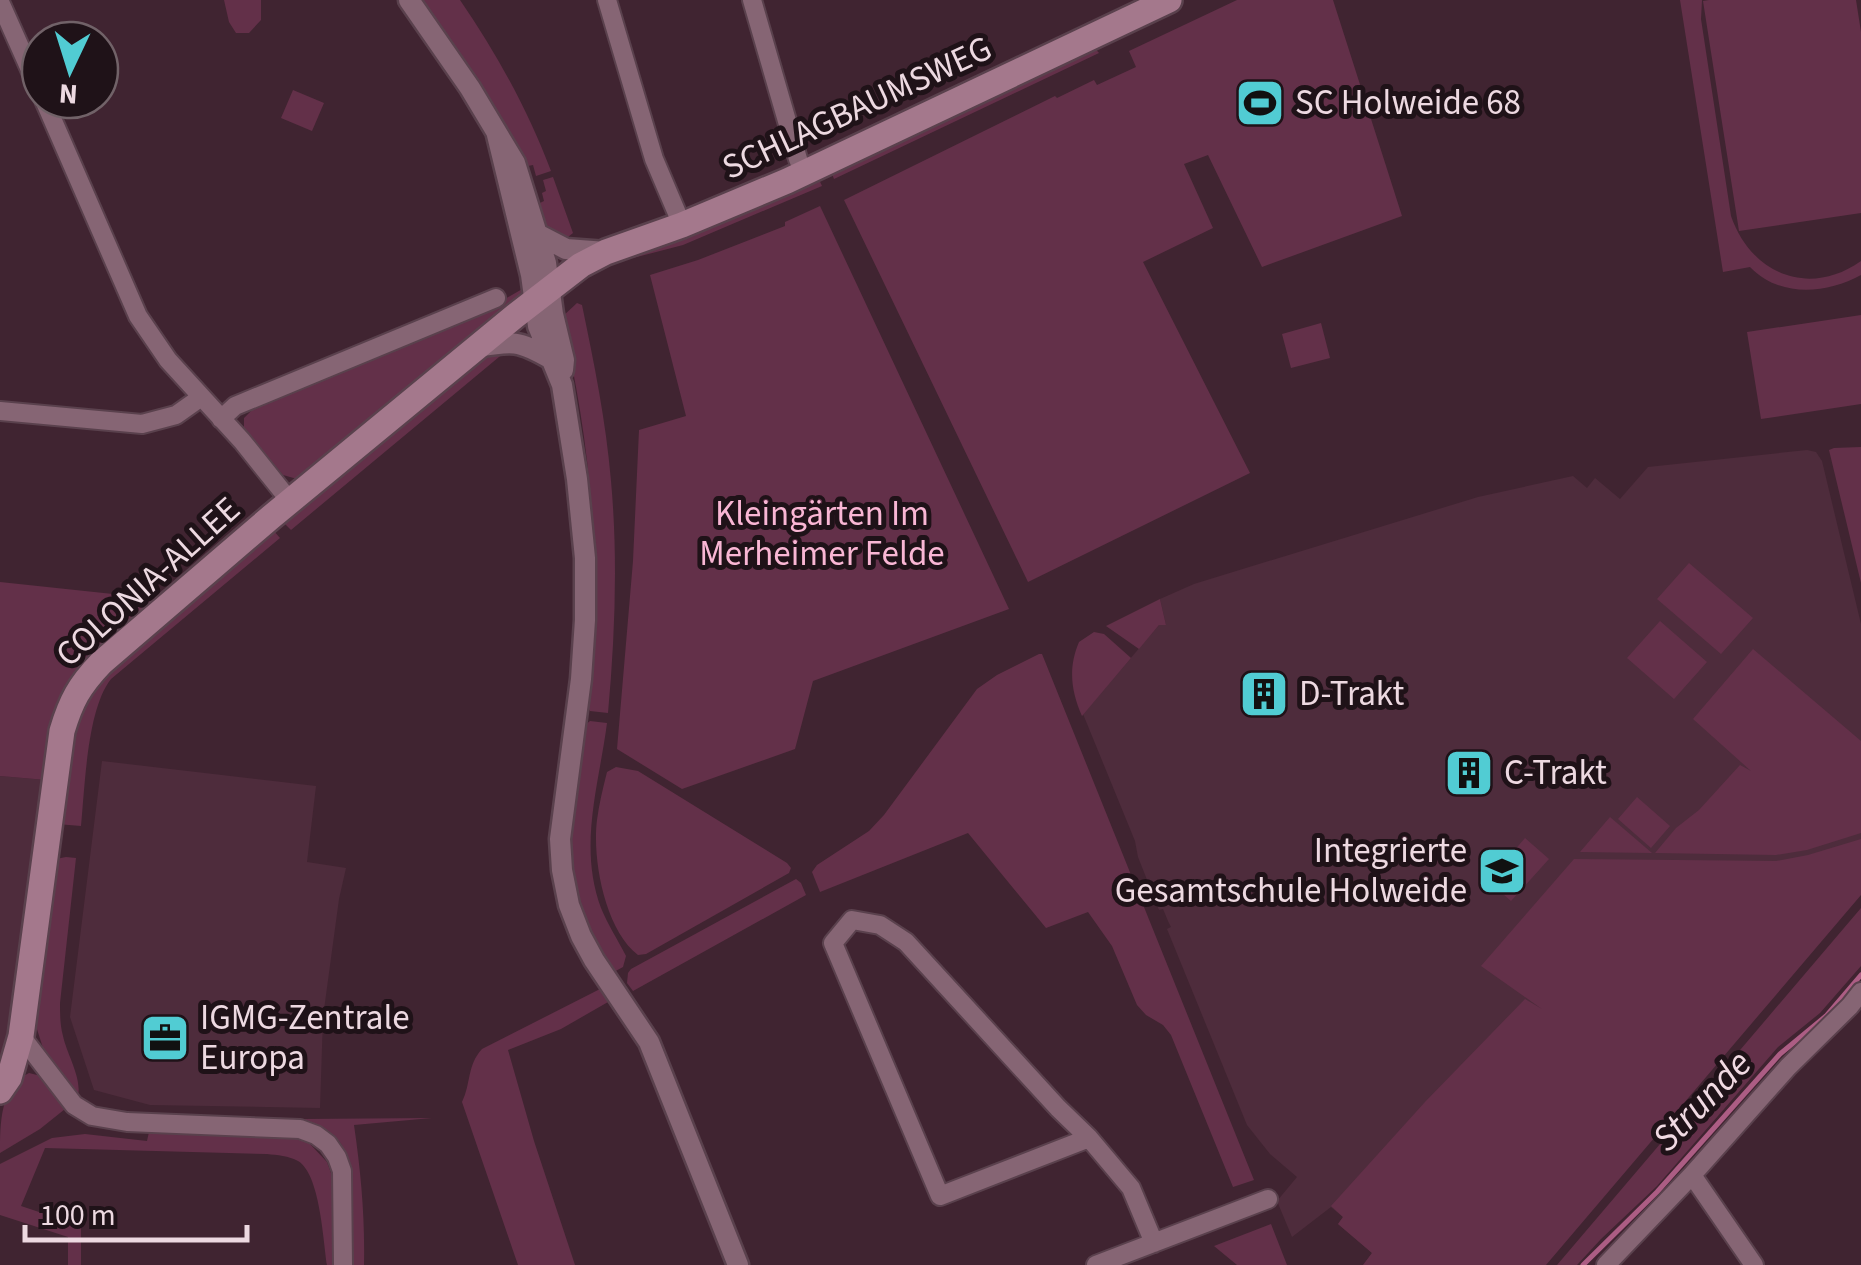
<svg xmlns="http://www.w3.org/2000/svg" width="1861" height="1265" font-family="'Source Sans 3',sans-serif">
<rect width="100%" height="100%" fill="#402431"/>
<path fill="#4e2c3c" d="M1807 450 1816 452 1822 461 1861 624V885L1363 1265 1372 1253 1338 1224 1343 1217 1331 1207 1292 1237 1277 1201 1297 1177 1270 1154 1247 1125 1167 929 1171 927 1168 921 1163 909 1159 910 1138 857 1135 841 1083 714 1159 625H1166L1160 599 1194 584 1478 497 1573 476 1587 488 1595 478 1620 499 1648 467Z
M102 761 316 786 307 862 346 868 339 899 323 1017 320 1108 150 1105 94 1090 70 1017Z
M0 776 46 780 4 1058 0 1067Z"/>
<path fill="#633049" d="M224 0H261V20L249 33H236L229 22Z
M418 0H460C497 54 528 110 551 171L536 176 533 165 528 166Z
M1237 0H1333L1402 216 1262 267 1208 155 1184 164 1213 228 1143 262 1250 473 1028 582 844 200 1055 96 1057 98 1094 80 1097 85 1136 67 1129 51Z
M1680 0H1702L1701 19 1731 216C1751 274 1809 298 1861 261V275C1826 294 1780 298 1750 267L1723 272Z
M1709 0H1856L1861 32V213L1739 231 1703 1Z
M1092 45 1099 53 834 179 830 169Z
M293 90 324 103 312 131 281 118Z
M817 175 822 186 683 245 633 258 632 254Z
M553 177 573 233 563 241C544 231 541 224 540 203L544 201 542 193 546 191 543 180Z
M820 206 1009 609 813 681 795 749 682 789 617 749 633 561 639 430 686 416 650 275 698 260 785 226V222Z
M524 288 517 300 304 476 297 479 283 475 244 429V418L253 409 491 307Z
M577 303 582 305C594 363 606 421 611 481 618 558 615 636 608 713L590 711 587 706C589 660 593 614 593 568 594 483 580 399 562 317Z
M1861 315V404L1761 419 1747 332Z
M1321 323 1330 358 1291 368 1282 334Z
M505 352 291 530 283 522 487 353Z
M1861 447V583L1829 450 1834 448Z
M273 530 280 538 111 679C87 709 85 786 81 826L57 824 69 737 93 681Z
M1689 563 1753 618 1721 654 1657 599Z
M0 582 160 599 64 690 46 780 0 776Z
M1160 599 1166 625H1159L1139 649 1106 626Z
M1660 621 1707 662 1674 699 1627 658Z
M1094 632 1104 634 1131 658 1082 716C1071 691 1068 668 1079 642Z
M1753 649 1861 741V833L1807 850 1776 855 1655 853 1676 828 1699 810 1740 765 1751 771 1693 719Z
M1039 654H1042L1254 1180 1233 1187 1171 1035 1163 1025 1146 1015 1137 1005 1112 946 1088 912 1046 928 968 833 820 892 812 872 817 865 869 831 884 815 977 689 997 675Z
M590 721 607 723C599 785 578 846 601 908 608 925 618 940 626 956L623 967 612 973 579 911 567 847 584 726Z
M616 767 638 771 787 863 791 868 789 873 646 954 638 955C605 930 592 859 597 820 599 804 603 788 607 772Z
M1637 797 1670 826 1651 848 1618 819Z
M1610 817 1652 853 1580 852Z
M1525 838 1549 859 1511 901 1488 881Z
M1861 839V895L1546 1265H1363L1372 1253 1338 1224 1343 1217 1331 1206 1425 1102 1525 999 1542 1009 1481 966 1574 859 1776 861 1808 855Z
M66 857 76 858 60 1003C60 1014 60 1025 63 1036 67 1055 84 1081 77 1099L43 1048 35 1023 56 859Z
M796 879 801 883 806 895 633 991 627 983 628 973 631 969Z
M1861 908V966L1820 1013 1778 1047 1657 1186 1601 1239 1577 1265H1557Z
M600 989 608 1002 561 1029 508 1050 534 1141 575 1265H518L462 1102C471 1084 467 1065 482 1049Z
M29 1073 41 1076 65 1109 40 1129 0 1153C0 1124 0 1086 29 1073Z
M432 1118 354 1125C361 1173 365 1217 364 1265H351C351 1243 351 1222 351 1200 351 1156 348 1134 303 1119Z
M149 1132 276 1134 298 1138 310 1144 327 1162 335 1184 334 1265H327C323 1239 320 1174 298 1161 289 1156 277 1155 267 1154L45 1148 21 1206 81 1226V1265H68V1237L0 1215V1164L52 1138 85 1134 147 1141Z
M1271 1224 1287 1265H1237L1214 1246Z"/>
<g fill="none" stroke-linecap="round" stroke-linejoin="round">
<path stroke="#ac5d84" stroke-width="5" d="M1583 1265 1657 1192 1780 1054 1826 1016 1861 975"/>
<g stroke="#5a414d" stroke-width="22">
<path id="minor" d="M607 0 654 159 682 225
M752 0 798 159 804 173
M0 2 40 92
M44 100 138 316 168 360 242 441 290 501
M0 411 142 424 176 415 200 398
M221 419 235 406 496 298
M21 1036 74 1105 92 1116 127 1122 300 1129 316 1135 328 1144 337 1157 342 1171 343 1265
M1089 1138 940 1196 833 943 852 920 880 925 906 942 1058 1108 1089 1138 1131 1188 1154 1243
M1692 1175 1754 1265
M1096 1265 1268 1199
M1606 1265 1692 1175 1788 1067 1850 1006 1861 992"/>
</g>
<g stroke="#5a414d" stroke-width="25">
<path id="tertiary" d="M409 0 470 88 515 163 546 263 553 314 564 360 563 370
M496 131 531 275 538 326 562 385 577 479 585 558V620L581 679 560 839 562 870 569 905 581 936 594 960 649 1042 738 1265
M539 235 566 249 606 252
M477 347C512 341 519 340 551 359"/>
</g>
<g stroke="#5a414d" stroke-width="30">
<path id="secondary" d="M0 1091 9 1078 21 1036 62 731C71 701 79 686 101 663L271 517 515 316 581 265 606 252 682 225 787 181 1169 0"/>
</g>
<use href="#minor" stroke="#866574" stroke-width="18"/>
<use href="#tertiary" stroke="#866574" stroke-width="20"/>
<use href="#secondary" stroke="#a4788c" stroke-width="25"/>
</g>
<defs>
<g id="stadium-square" transform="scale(2.5)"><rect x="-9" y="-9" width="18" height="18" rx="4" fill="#51ccd3" stroke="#1f1218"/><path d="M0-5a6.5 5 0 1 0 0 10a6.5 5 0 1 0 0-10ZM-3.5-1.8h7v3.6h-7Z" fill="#111"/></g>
<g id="building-square" transform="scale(2.5)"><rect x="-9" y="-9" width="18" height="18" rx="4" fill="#51ccd3" stroke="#1f1218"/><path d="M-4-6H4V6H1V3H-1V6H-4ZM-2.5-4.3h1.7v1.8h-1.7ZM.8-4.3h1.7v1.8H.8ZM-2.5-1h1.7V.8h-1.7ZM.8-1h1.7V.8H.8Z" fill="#111"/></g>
<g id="school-square" transform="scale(2.5)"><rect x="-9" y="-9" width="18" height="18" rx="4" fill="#51ccd3" stroke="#1f1218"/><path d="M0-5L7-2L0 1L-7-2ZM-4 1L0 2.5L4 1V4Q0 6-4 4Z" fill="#111"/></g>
<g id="office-square" transform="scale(2.5)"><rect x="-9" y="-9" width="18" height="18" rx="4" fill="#51ccd3" stroke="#1f1218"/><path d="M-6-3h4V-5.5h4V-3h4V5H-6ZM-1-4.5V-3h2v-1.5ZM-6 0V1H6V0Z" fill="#111"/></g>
</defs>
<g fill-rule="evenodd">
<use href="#stadium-square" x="1260" y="103"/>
<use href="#building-square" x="1264" y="694"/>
<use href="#building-square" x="1469" y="773"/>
<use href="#school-square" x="1502" y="871"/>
<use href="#office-square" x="165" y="1038"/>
</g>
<g text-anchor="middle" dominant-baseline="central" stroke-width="10" stroke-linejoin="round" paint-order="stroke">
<g font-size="35" fill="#edd9e1" stroke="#1f1218" text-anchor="start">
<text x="1295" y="103">SC Holweide 68</text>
<text x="1299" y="694">D-Trakt</text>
<text x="1504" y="773">C-Trakt</text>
<text x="1467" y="851" text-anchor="end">Integrierte<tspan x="1467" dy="40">Gesamtschule Holweide</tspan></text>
<text x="200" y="1018">IGMG-Zentrale<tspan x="200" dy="40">Europa</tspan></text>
</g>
<g font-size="35" fill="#edd9e1" stroke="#1f1218">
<text transform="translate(857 108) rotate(-25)">SCHLAGBAUMSWEG</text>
<text transform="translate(148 582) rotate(-42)">COLONIA-ALLEE</text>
</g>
<g font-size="35" fill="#f9b6d4" stroke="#1f1218">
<text x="822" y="514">Kleingärten Im<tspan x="822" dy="40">Merheimer Felde</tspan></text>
</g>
<g font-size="38" font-style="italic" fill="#f1dae3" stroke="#1f1218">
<text transform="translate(1702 1101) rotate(-46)">Strunde</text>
</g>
</g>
<g transform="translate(70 70) rotate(184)"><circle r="48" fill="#1f1218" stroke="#716268" stroke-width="2.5"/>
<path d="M0-8L18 38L0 25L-18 38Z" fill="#51ccd3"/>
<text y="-15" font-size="28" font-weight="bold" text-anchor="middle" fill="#edd9e1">N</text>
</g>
<path d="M25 1225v15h222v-15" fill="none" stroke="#edd9e1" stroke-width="5"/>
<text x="40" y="1225" font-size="30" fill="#edd9e1" stroke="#1f1218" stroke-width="8" paint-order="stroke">100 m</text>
</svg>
